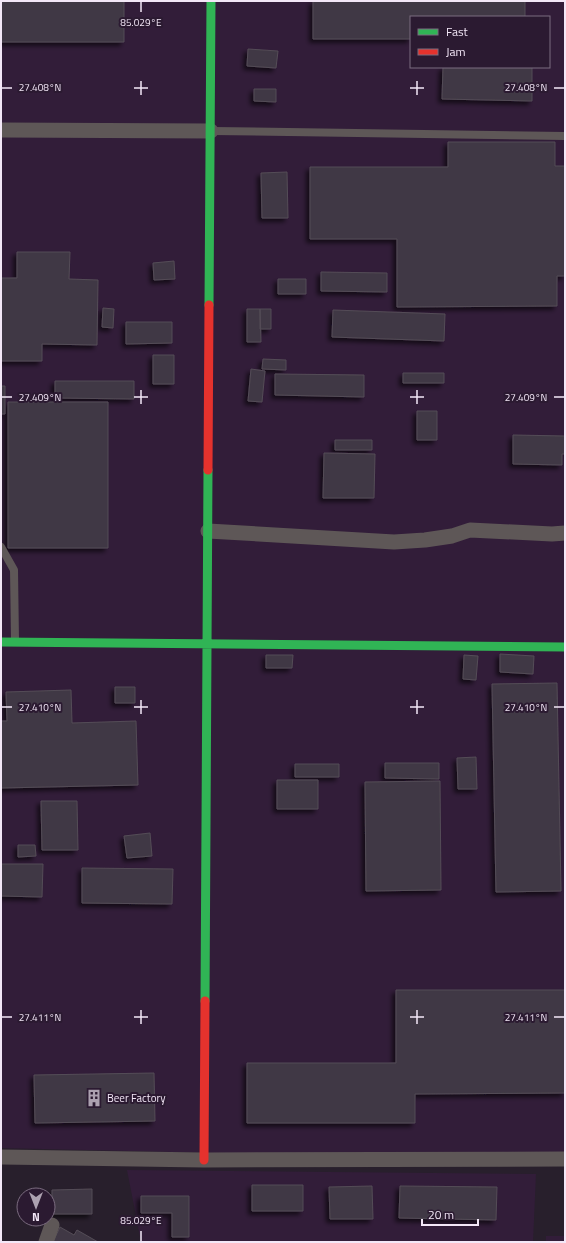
<svg xmlns="http://www.w3.org/2000/svg" width="566" height="1243" font-family="'Titillium Web',sans-serif">
<defs>
<filter id="shadow"><feDropShadow dx="-3.5" dy="3.5" stdDeviation="2" flood-color="#0009"/></filter>
</defs>
<rect width="100%" height="100%" fill="#281f2c"/>
<path fill="#321d39" fill-rule="evenodd" d="M1 1H565V1161L1 1148ZM411 17H549V67H411Z
M127 1170 536 1174 533 1242H141Z
M546 1236H565V1242H546Z"/>
<path fill="#403944" stroke="#544c57" filter="url(#shadow)" d="M1 1H124V42H1Z
M313 1H525V17H411V39H313Z
M248 49 278 51 276 68 247 66Z
M443 67H532V101L442 99Z
M254 89H276V102L254 101Z
M448 142H555V166H565V276H557V306L397 307V239H310V167H448Z
M287 172 288 218H262L261 173Z
M17 252H70L69 279 98 280 97 345 42 344V361H1V278H17Z
M174 261 175 279 154 280 153 263Z
M321 272 387 273V292L321 291Z
M278 279H306V294H278Z
M103 308 114 309 113 328 102 327Z
M247 309H260L261 342H247Z
M260 309H271V329H260Z
M333 310 445 314 444 341 332 337Z
M126 322H172V343L126 344Z
M153 355H174V384H153Z
M263 359 286 360V370L262 369Z
M251 369 265 371 262 402 248 401Z
M403 373H444V383H403Z
M275 374 364 375V397L275 395Z
M55 381H134V399L55 398Z
M1 386H5V414H1Z
M8 402H108V548H8Z
M417 411H437V440H417Z
M513 435 565 436V454H562V465L513 464Z
M335 440H372V450H335Z
M324 453 375 454 374 498H323Z
M500 654 534 656 533 674 500 672Z
M266 655H293L292 668H266Z
M464 655 478 656 476 680 463 679Z
M557 683 561 891 496 892 492 684Z
M115 687H135V703H115Z
M71 690 72 723 136 721 138 785 1 788V721H7L6 692Z
M476 757 477 789H458L457 758Z
M385 763H439V779L385 778Z
M295 764H339V777H295Z
M277 780H318V809H277Z
M440 781 441 890 366 891 365 782Z
M41 801H77L78 850H42Z
M150 833 152 856 127 858 124 836Z
M18 845H35L36 856 18 857Z
M1 864H43L42 897 1 896Z
M82 868 173 869 172 904 82 903Z
M396 990H565V1093L415 1094V1123H247V1063H396Z
M154 1073 155 1121 35 1123 34 1075Z
M252 1185H303V1211H252Z
M372 1186 373 1219H330L329 1187Z
M400 1186 497 1187 496 1220 399 1218Z
M92 1189V1214H52V1190Z
M141 1196H189V1237H172V1213H141Z
M60 1227 74 1235 77 1230 98 1242H53Z"/>
<g fill="none" stroke-linecap="round" stroke-linejoin="round">
<path stroke="#5e5757" stroke-width="8" d="M212 131 565 136
M1 547 14 570 15 641"/>
<path stroke="#5e5757" stroke-width="15" d="M1 130 211 131
M208 531 394 542 425 540 452 536 470 530 552 534 565 533
M1 1157 204 1160 565 1159
M46 1242 52 1225"/>
<path stroke="#30b455" stroke-width="9" d="M209 305 211 1
M1 642 565 647
M205 1001 208 470"/>
<path stroke="#e5322d" stroke-width="9" d="M208 470 209 305
M204 1160 205 1001"/>
</g>
<path fill="none" stroke="#f3e7f7" stroke-width="1.5" d="M141 2V12M141 81V95M417 81V95M2 88H12M134 88H148M410 88H424M554 88H564M141 390V404M417 390V404M2 397H12M134 397H148M410 397H424M554 397H564M141 700V714M417 700V714M2 707H12M134 707H148M410 707H424M554 707H564M141 1010V1024M417 1010V1024M2 1017H12M134 1017H148M410 1017H424M554 1017H564M141 1231V1241"/>
<defs>
<g id="building-bare" transform="scale(1.38)"><path d="M-4-6H4V6H1V3H-1V6H-4ZM-2.5-4.3h1.7v1.8h-1.7ZM.8-4.3h1.7v1.8H.8ZM-2.5-1h1.7V.8h-1.7ZM.8-1h1.7V.8H.8Z" fill="#aca1b0" stroke="#2b1a31" stroke-width="2.5" paint-order="stroke"/></g>
</defs>
<g fill-rule="evenodd">
<use href="#building-bare" x="94" y="1098"/>
</g>
<g text-anchor="middle" dominant-baseline="central" stroke-width="4" stroke-linejoin="round" paint-order="stroke">
<g font-size="11" fill="#f3e7f7" stroke="#2b1a31" text-anchor="start">
<text x="107" y="1098">Beer Factory</text>
</g>
</g>
<g font-size="10" text-anchor="middle" fill="#f3e7f7" stroke="#2b1a31" stroke-width="4" stroke-linejoin="round" paint-order="stroke">
<text x="141" y="26">85.029°E</text>
<text x="526" y="91">27.408°N</text>
<text x="40" y="91">27.408°N</text>
<text x="526" y="401">27.409°N</text>
<text x="40" y="401">27.409°N</text>
<text x="40" y="711">27.410°N</text>
<text x="526" y="711">27.410°N</text>
<text x="40" y="1021">27.411°N</text>
<text x="526" y="1021">27.411°N</text>
<text x="141" y="1224">85.029°E</text>
</g>
<rect width="566" height="1243" fill="none" stroke="#f3e7f7" stroke-width="4"/>
<rect x="410" y="16" width="140" height="52" fill="#2b1a31" stroke="#7b6c80"/>
<rect x="418" y="29" width="20" height="6" fill="#30b455" stroke="#7b6c80"/>
<text x="446" y="36" font-size="12" fill="#f3e7f7">Fast</text>
<rect x="418" y="49" width="20" height="6" fill="#e5322d" stroke="#7b6c80"/>
<text x="446" y="56" font-size="12" fill="#f3e7f7">Jam</text>
<g transform="translate(36 1207) rotate(180)"><circle r="19" fill="#2b1a31" stroke="#7b6c80"/>
<path d="M0-3L7 15L0 10L-7 15Z" fill="#aca1b0"/>
<text y="-6" font-size="11" font-weight="bold" text-anchor="middle" fill="#f3e7f7">N</text>
</g>
<path d="M422 1219v6h56v-6" fill="none" stroke="#f3e7f7" stroke-width="2"/>
<text x="428" y="1219" font-size="12" fill="#f3e7f7" stroke="#2b1a31" stroke-width="3" paint-order="stroke">20 m</text>
</svg>
